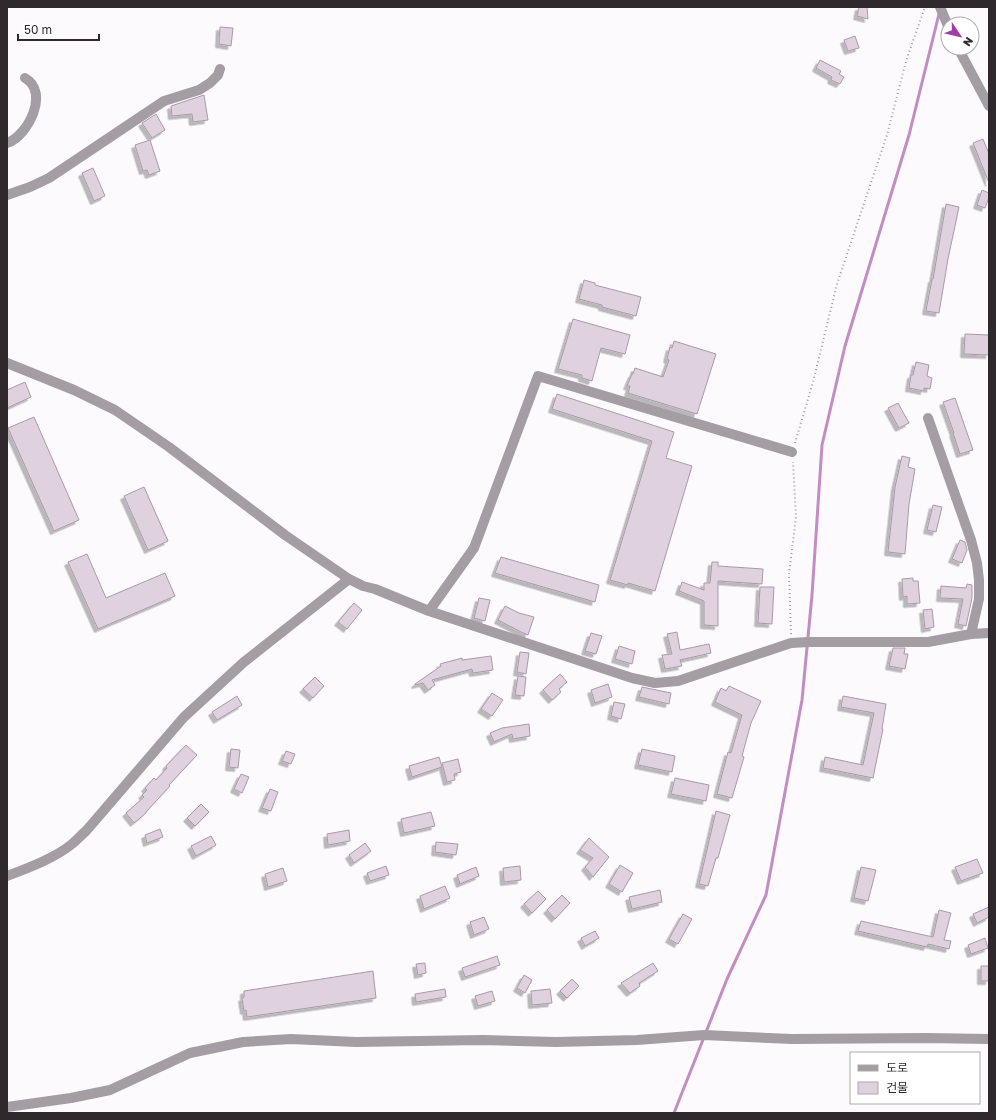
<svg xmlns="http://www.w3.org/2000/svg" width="996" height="1120" font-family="'Golos Text','Noto Sans KR',sans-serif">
<defs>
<filter id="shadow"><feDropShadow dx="-3.5" dy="3.5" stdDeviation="0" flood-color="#0004"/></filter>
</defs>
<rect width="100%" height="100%" fill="#fdfafd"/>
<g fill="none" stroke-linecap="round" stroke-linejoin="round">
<path stroke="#c28dc2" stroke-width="3" d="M674 1113 727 979 766 895 802 700 812 595 822 445 845 346 909 135 939 14"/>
</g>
<path fill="#e0d1df" stroke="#a89aa8" filter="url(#shadow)" d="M859 7H867L868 19 857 16Z
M220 27 233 28 231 46 219 44Z
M855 36 859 48 848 51 844 40Z
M820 60 841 71 839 74 844 77 840 84 831 80 832 77 816 68Z
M204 95 208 120 193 122 192 114 172 116 171 106Z
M156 114 165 130 152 138 142 123Z
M983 139 989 154V183L973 143Z
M150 140 160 171 149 175 147 170 143 171 135 145Z
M93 168 105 196 94 201 82 173Z
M982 190 989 193V197L985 208 977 205Z
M946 204 959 207 948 259 939 313 926 311 932 279H933Z
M584 280 595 283V285L641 297 636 316 602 307V305L579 299Z
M573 319 630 335 625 354 601 348 592 381 582 378V375L558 369Z
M965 334 989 335V355L964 354Z
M674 341 716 354 697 414 628 393 630 386H627L632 374H633L635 368 663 377 669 360 667 359 670 347 672 348Z
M916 362 929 365 927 376 932 378 930 389 924 388V391L909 388 911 375H913Z
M25 382 31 397 7 408V390Z
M557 394 674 432 666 458 692 466 655 591 628 583V585L610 580 652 441 552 409Z
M955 398 973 450 960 454 953 433H954L943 402Z
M898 403 909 423 899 428 888 408Z
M34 417 79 520 54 531 8 428Z
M902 456 910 458 908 467 915 469 909 504 905 554 888 552 895 487Z
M144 487 168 541 148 550 124 496Z
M933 505 942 507 936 532 927 530Z
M960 540 965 542 967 550 962 563 952 559Z
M87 554 106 598 165 573 175 596 98 629 68 562Z
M501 557 599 585 595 602 495 573Z
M712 562H718V566L763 569 762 584 718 581V626L704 625V601L679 591 682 582 704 590V583H710Z
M913 578V581H918L920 603 907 604V596L903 597 902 579Z
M967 584 972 585V598L966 626 958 624 963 599 940 598 941 586 966 588Z
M760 587H774L772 624 758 623Z
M479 598 490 600 485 621 474 618Z
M354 603 362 610 347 629 338 622Z
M505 606 519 613 534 617 528 635 521 632 498 620Z
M932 609 934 627 925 629 923 610Z
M677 632 680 650 709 644 711 653 680 660 682 666 665 669 662 655 672 654 667 634Z
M591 633 602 636 596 654 585 651Z
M619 646 635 651 632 664 615 659Z
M893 648H905L904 654H908L905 669 889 666Z
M520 652 529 653 526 674 517 672Z
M491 656 493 670 473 673 472 669 432 680 435 685 428 690 423 683 415 685V684L441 666 440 664 462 658V660Z
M560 674 567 682 559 689 561 692 552 700 543 690Z
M518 676 526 677 524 696 515 695Z
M315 677 324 686 313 698 303 689Z
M608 684 612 697 595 703 591 690Z
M729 686 761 701 751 723 742 756 744 757 732 798 717 794 728 752 731 753 742 715 715 702 721 688 726 691Z
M642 687 671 693 669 704 639 697Z
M492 693 503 700 492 716 481 709Z
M237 696 242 705 217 720 212 712Z
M843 696 886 704 882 729H883L873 778 823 768 825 757 863 765 874 713 841 707Z
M614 702 625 704 621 719 611 716Z
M529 724 530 736 513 739 512 734 494 742 490 733 502 728Z
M186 745 197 755 169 785 170 786 146 812V813L134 823 126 813 144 797 142 795 147 790 145 788 154 778 156 780 167 768 166 766Z
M231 749 240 750 238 768 229 767Z
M642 749 675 756 672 772 638 765Z
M286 751 295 754 291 764 282 761Z
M439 757 442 767 412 777 409 766Z
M458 759 461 772 454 774 455 780 447 782 442 763Z
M241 774 249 777 242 793 234 789Z
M675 778 709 785 706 801 671 794Z
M270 789 278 792 271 811 262 808Z
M201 804 209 812 195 826 187 818Z
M716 811 730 815 718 858H716L708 886 699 884Z
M431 812 435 826 404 833 401 819Z
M160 829 163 837 147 843 145 835Z
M349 830 350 841 328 845 327 834Z
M211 836 216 845 196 856 191 846Z
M589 838 609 857 593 877 585 867 593 858 580 850Z
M436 842 458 844 456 855 435 852Z
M365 843 371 851 354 863 349 855Z
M977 859 983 873 961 881 955 867Z
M620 865 633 873 622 892 609 884Z
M386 866 389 875 370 881 367 873Z
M520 866 521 880 504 882 503 868Z
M476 867 479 876 460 884 457 875Z
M861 867 876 870 868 901 854 898Z
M283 868 287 881 268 887 265 874Z
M445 886 450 898 424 909 420 896Z
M660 890 662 902 632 909 629 897Z
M538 891 546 899 532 913 524 904Z
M562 895 570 903 555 919 547 910Z
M989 907V917L977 923 973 914Z
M939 910 951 913 944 940 951 941 949 949 928 944 927 947 858 931 861 921 933 937Z
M683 914 692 919 678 944 669 939Z
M484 917 489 929 474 935 470 922Z
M595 931 599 938 585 946 581 938Z
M985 938 988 948 971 954 968 945Z
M497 956 500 965 465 977 462 968Z
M425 963 426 973 418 975 416 964Z
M653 963 658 971 639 983 640 986 630 993 621 983Z
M981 966H989V981H981Z
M373 971 376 998 247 1017 246 1010 244 1011 242 998 244 997V991Z
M524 975 532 980 525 993 517 988Z
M572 979 579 986 567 998 560 991Z
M445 989 446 997 416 1002 415 994Z
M550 989 552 1003 532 1005 531 991Z
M492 991 495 1001 478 1006 475 996Z"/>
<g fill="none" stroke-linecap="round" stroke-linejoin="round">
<path stroke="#a09b9f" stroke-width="2" stroke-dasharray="1 3" stroke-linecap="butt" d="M795 443 813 382 837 284 887 135 906 61 925 7
M791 634 789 574 796 517 793 462"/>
<path stroke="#a49da3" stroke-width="10" d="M940 7 948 26
M958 48 989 106
M7 143C28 136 50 92 25 78
M7 195 30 187 49 178 164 101 199 90 210 83 218 75 220 69
M7 363 74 390 115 410 169 447 285 535 349 579 363 586 375 589 429 611 632 678 655 683 678 681 791 643 809 642H928L971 634 989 633
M928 418 971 540 977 563 979 580V599L971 634
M429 611 474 548 538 376 792 452
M7 876C28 868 55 858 72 844 77 840 81 835 86 831L184 717 244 662 349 579
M7 1107 71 1098 110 1090 190 1053 243 1042 291 1039 356 1042 483 1040 556 1042 637 1040 704 1035 792 1039 926 1038 989 1039"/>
</g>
<rect width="996" height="1120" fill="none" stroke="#2f292e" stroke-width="16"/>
<rect x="850" y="1052" width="130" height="52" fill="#ffffff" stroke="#aca9ab"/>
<rect x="858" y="1065" width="20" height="6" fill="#a49da3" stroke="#aca9ab"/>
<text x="886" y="1072" font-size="12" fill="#2f292e">도로</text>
<rect x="858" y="1082" width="20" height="12" fill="#e0d1df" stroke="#aca9ab"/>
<text x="886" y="1092" font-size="12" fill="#2f292e">건물</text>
<g transform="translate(960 36) rotate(125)"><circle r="19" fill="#ffffff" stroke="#aca9ab"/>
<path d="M0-3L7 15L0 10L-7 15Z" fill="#a13ea4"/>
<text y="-6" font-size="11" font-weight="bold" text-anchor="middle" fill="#2f292e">N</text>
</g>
<path d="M18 34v6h81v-6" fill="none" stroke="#2f292e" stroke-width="2"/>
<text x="24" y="34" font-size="12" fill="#2f292e" stroke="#ffffff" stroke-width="3" paint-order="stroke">50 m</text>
</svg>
